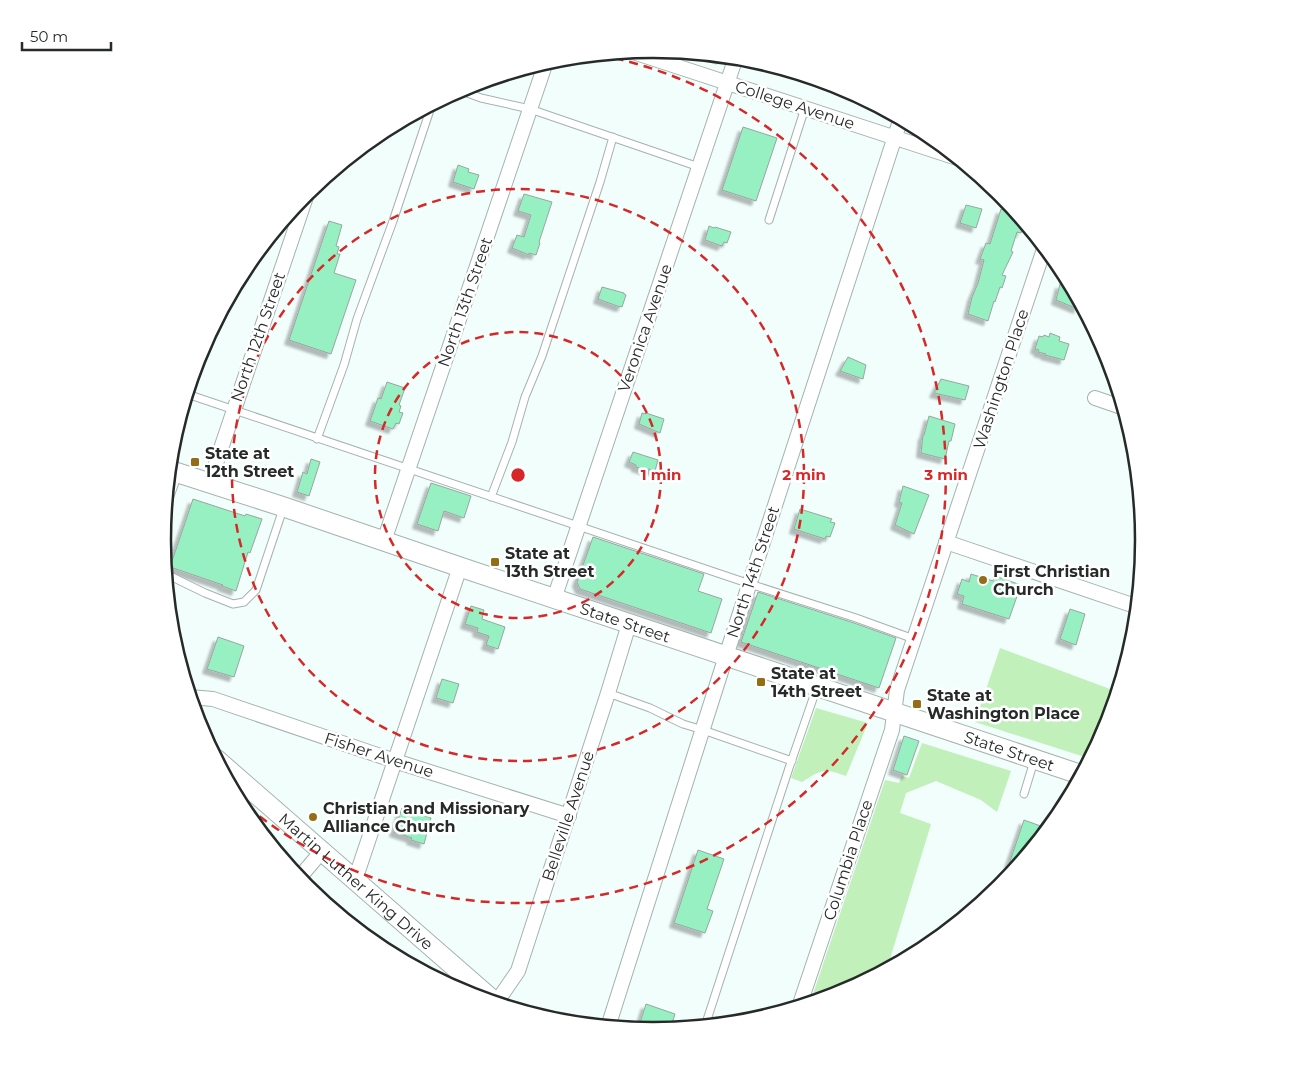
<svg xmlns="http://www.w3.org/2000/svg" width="1307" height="1080" font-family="Montserrat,sans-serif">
<defs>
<filter id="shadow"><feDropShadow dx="-4.5" dy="4.5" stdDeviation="1" flood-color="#0004"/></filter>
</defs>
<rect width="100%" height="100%" fill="#f1fefb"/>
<path fill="#c1f0ba" d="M674 51 720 55 717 65Z
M1000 648 1118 692 1107 728 1091 759 975 722Z
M816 708 868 723 846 776C825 768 821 769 802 782L791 778Z
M922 743 1011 771 997 812 981 800 936 781 906 793 900 813 931 824 887 969 841 994 810 1003 885 780 899 783 902 776 909 778Z"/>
<path fill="#97f0c1" stroke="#9aa59f" filter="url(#shadow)" d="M743 127 777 138 756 201 722 190Z
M458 165 469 169 468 172 479 175 474 189 453 182Z
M524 194 552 202 539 242 540 243 536 255 529 253V255L512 248 517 235 524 237 531 215 518 211Z
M1010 203 1022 218 1020 224 1023 225 1021 233 1017 232 1011 251 1013 252 1002 275 1006 276 1002 288 1000 287 995 302 994 301 988 321 968 314 972 297 978 283 984 260 980 259 986 243 990 244 1001 209 1007 211Z
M966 205 982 209 976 228 960 223Z
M329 221 342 225 336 246 339 247 337 254H340L334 273 356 280 331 354 289 340Z
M709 226 714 228 715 227 731 232 727 243 724 242 722 246 705 240Z
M1060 284 1073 288 1080 301 1078 309 1056 300Z
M602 287 624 293V294L626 295 622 307 620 306V307L598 299Z
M1050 333 1060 337 1059 341 1069 344 1064 360 1045 355 1046 354 1038 352 1039 350 1035 349 1039 336 1043 337 1044 335 1049 337Z
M848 357 866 365 863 379 840 371Z
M941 379 969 386 965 400 934 393Z
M387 382 405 388 399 405 401 406 399 412 403 413 399 424 396 423 393 429 370 421 378 398 381 399Z
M642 413 646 414V413L664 419 660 433 639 424Z
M929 416 955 424 951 441H949L945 459 921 453 923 435H924Z
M633 452 658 460 655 471 645 468V470L636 467V465L629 462Z
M311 459 320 462 309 496 297 492 303 472 307 474Z
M431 483 471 496 464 518 444 511 438 531 417 524Z
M903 486 929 495 914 534 895 525 902 503 899 502Z
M193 499 245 516 246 514 262 519 250 553 248 552 236 591 222 586 223 585 170 567Z
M800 509 832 519 830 522 835 523 830 537 826 536 825 539 794 529Z
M593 537 704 574 698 591 722 599 711 633 580 589 577 582Z
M971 574 993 581 995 576 1021 585 1009 619 962 604 964 596 957 594 962 579 969 582Z
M758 592 854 623 896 638 879 688 741 642Z
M471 606 484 610 482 619 505 627 498 649 486 645 489 636 477 632 478 628 465 624Z
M1070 609 1085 614 1076 645 1060 639Z
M218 637 244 646 234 677 207 669Z
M442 679 459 684 453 703 436 698Z
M904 736 919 741 907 775 893 770Z
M402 808 431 818 424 844 411 840 412 838 394 832Z
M1024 820 1049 829 1018 867 1009 864Z
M698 850 724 859 707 909 713 911 705 933 674 923Z
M646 1004 675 1014 670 1030 653 1031 639 1026Z"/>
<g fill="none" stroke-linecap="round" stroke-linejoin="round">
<g stroke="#a5b2af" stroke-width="9">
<path id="lane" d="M459 90 481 98 530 109 699 167
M769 220 805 108
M187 394 750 584 856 618 914 639
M317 439 344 365 357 319 393 221 432 104
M491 497 512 442 525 397 542 356 600 182 613 137
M165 510 178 474
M166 574 205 593 233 604 244 602 256 590 283 509
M608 693 650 708 683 724 703 730 792 761
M1024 794 1034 761
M705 1026 789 768 817 687"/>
</g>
<g stroke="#a5b2af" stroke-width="16">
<path id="street" d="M630 51 960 159
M1095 398 1124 408
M209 484 308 191
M384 541 546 62
M946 542 1138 607
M554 599 736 57
M190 697 213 699 395 761 569 816
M299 878 322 851
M355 880 460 567
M496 1003 518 971 608 693 629 624
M799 1007 892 730 897 690 1045 246
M608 1027 726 656 901 118"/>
</g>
<g stroke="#a5b2af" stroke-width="21">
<g id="secondary">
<path id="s1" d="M169 470 284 507 460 567 1082 775"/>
<path id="s2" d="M216 759 496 1003"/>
</g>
</g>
<use href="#lane" stroke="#fff" stroke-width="7"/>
<use href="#street" stroke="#fff" stroke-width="14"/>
<use href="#secondary" stroke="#fff" stroke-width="19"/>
</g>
<g fill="none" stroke="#d62828" stroke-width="2.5" stroke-dasharray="9 6">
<circle cx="518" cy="475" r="143"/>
<circle cx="518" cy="475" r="286"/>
<path d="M600 55A428 428 0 1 1 237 798"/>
</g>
<g fill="#936e16" stroke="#fff" stroke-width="2">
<rect x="190" y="457" width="10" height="10" rx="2.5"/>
<rect x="490" y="557" width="10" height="10" rx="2.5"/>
<circle cx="983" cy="580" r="5"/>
<rect x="756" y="677" width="10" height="10" rx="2.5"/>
<rect x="912" y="699" width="10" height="10" rx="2.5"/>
<circle cx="313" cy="817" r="5"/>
</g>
<g text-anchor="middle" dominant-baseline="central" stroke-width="5" stroke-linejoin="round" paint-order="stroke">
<g font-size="16" fill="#262b29" stroke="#fff">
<text transform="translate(795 105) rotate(18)">College Avenue</text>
<text transform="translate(465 302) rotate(-71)">North 13th Street</text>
<text transform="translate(645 328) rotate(-71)">Veronica Avenue</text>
<text transform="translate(258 337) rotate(-71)">North 12th Street</text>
<text transform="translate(1001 379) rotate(-72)">Washington Place</text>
<text transform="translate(753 572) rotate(-72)">North 14th Street</text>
<text stroke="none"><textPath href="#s1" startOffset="481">State Street</textPath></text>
<text stroke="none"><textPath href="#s1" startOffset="886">State Street</textPath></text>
<text transform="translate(379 755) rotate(18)">Fisher Avenue</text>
<text transform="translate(568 816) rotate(-72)">Belleville Avenue</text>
<text transform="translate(848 860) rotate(-72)">Columbia Place</text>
<text stroke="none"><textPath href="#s2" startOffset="186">Martin Luther King Drive</textPath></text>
</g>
<g font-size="16" font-weight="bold" fill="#262b29" stroke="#fff" text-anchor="start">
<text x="205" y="453">State at<tspan x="205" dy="18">12th Street</tspan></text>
<text x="505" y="553">State at<tspan x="505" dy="18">13th Street</tspan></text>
<text x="993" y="571">First Christian<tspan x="993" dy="18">Church</tspan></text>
<text x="771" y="673">State at<tspan x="771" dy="18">14th Street</tspan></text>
<text x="927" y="695">State at<tspan x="927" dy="18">Washington Place</tspan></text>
<text x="323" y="808">Christian and Missionary<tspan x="323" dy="18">Alliance Church</tspan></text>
</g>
</g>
<path d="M0 0H1307V1080H0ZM171 540a482 482 0 1 1 964 0a482 482 0 1 1-964 0Z" fill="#fff" fill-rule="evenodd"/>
<path fill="none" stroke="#262b29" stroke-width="2.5" d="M171 540a482 482 0 1 1 964 0a482 482 0 1 1-964 0Z"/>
<circle cx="518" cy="475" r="8" fill="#d62828" stroke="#fff" stroke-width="2.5"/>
<g font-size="15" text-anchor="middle" font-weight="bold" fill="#d62828" stroke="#fff" stroke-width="5" stroke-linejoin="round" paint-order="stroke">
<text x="661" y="480">1 min</text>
<text x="804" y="480">2 min</text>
<text x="946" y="480">3 min</text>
</g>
<path d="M22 42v8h89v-8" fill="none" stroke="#262b29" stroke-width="2.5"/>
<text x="30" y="42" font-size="15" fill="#262b29" stroke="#ffffff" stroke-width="4" paint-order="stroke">50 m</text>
</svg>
